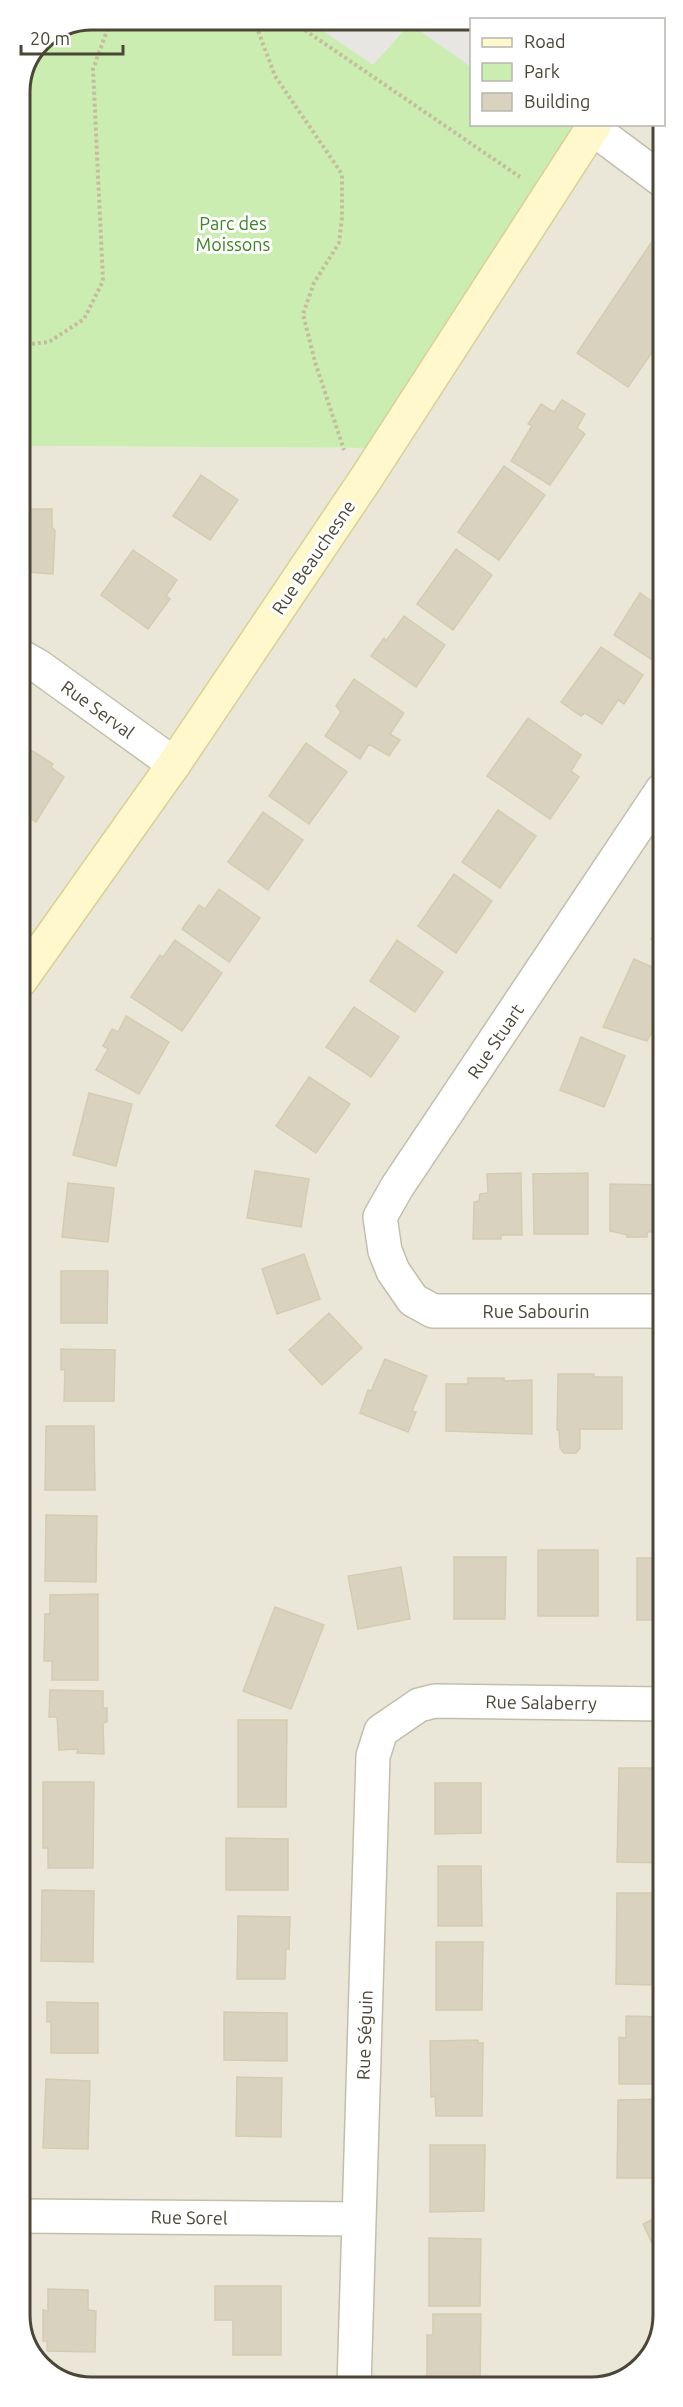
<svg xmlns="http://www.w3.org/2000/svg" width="683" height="2407" font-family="Ubuntu,sans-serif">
<rect width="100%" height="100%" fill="#f6f4eb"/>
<path fill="#ebe7d8" d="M595 125H662L663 2315 648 2359 605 2386 87 2387 45 2370 21 2329 20 446 385 448Z"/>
<path fill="#cbedb1" d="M92 20H471L472 124 595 125 385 448 20 446V92L41 41Z"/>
<path fill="#e8e6e2" d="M307 20H471V67L410 24 373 65Z"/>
<path fill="#d9d2bf" stroke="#d5cbb1" stroke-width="1.5" d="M651 243 662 250V338L628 387 577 353Z
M562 400 585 414 577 428 585 434 550 485 511 461 532 426 528 424 541 404 554 412Z
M504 466 545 495 499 560 458 532Z
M201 475 238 500 210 540 173 516Z
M20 509H52V527L55 531 53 574 27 572 28 543 20 544Z
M456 549 492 575 453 630 417 604Z
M133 550 177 580 166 596 170 599 148 629 101 595Z
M640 593 662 608V649L654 661 614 635Z
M404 616 445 645 416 687 371 656 384 638 386 641Z
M601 647 643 675 624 704 618 700 602 724 585 713 581 716 561 702Z
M354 679 404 713 390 734 400 740 389 756 369 744 360 759 325 736 341 712 336 706Z
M528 718 581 755 571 771 579 777 550 819 487 776Z
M306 743 347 772 309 824 269 796Z
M26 747 53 764 51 767 64 777 36 822 20 812V756Z
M498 810 536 836 500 888 462 862Z
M263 812 303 840 268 890 228 862Z
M454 874 492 901 456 953 418 926Z
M219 889 260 918 229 962 182 929 199 905 205 909Z
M663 923V947L651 939Z
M175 940 222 973 182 1031 131 997 160 955 163 957Z
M397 940 443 972 415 1012 370 981Z
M634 959 663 972V1033L654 1028 647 1041 603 1027Z
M354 1007 399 1037 371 1077 326 1047Z
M126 1016 169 1042 139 1094 96 1070 108 1049 103 1046 112 1029 118 1032Z
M581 1037 625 1056 604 1107 560 1090Z
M309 1077 350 1104 316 1153 276 1126Z
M89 1093 132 1104 116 1166 73 1155Z
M255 1171 309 1179 301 1227 247 1218Z
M521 1173 522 1235H501V1239H473L474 1202 479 1201 480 1194 488 1193 487 1174Z
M588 1173V1234H534L533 1174Z
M68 1183 114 1188 108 1242 62 1237Z
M610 1184 663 1185V1232H647V1237H627L628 1235 610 1231Z
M304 1254 320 1299 277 1314 262 1269Z
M61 1271H108L107 1323H61Z
M329 1313 362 1348 322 1385 289 1350Z
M61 1349 115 1350 114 1401H64L65 1369 61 1370Z
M385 1359 427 1376 412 1411 416 1412 408 1432 360 1413 368 1390 371 1391Z
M558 1374H594V1377H622V1429H580V1448L576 1453H564L560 1448 559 1430H557Z
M468 1378H504V1381L532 1380V1434L446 1431V1384H468Z
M656 1379H663V1433L655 1432Z
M46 1426H94L95 1490H45Z
M46 1515 97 1516 96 1582 45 1581Z
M538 1550H598V1616H538Z
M454 1557H506L505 1619H454Z
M637 1558H663V1620H637Z
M401 1567 410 1619 358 1629 348 1576Z
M98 1594V1680H52V1661H44L45 1614H50V1595Z
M275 1607 324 1625 291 1709 243 1691Z
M50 1690 103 1691V1708H107V1722L103 1723 104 1754 77 1753 78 1749 59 1750 57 1717H49Z
M238 1720H287L286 1807H238Z
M619 1768H663V1863L617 1862Z
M43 1782H94L93 1868H48V1848H43Z
M435 1783H481V1833L435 1834Z
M226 1838 288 1839V1890H226Z
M438 1866H481L482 1926H438Z
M42 1890 94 1891 93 1962 41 1961Z
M617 1893H663V1993H655V1985L616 1984Z
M238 1916 290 1917 289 1949H286L285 1979H237Z
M436 1942H483L482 2010H436Z
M47 2002 98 2003V2053H51V2022H47Z
M224 2012 287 2013V2061L224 2060Z
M626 2016 663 2017V2084H619V2037L626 2038Z
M478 2040V2043H483L482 2116H436L435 2096 431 2097 430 2041Z
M237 2077 282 2078 281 2137 236 2136Z
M46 2079 90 2081 88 2149 43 2148Z
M663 2099V2178H617L618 2100Z
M430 2145H485L484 2211 430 2212Z
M663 2214V2266L643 2224Z
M429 2238 481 2239 480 2306H429Z
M215 2286H281V2355H233V2320H215Z
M48 2289 88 2290V2310L96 2311 95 2352 47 2351V2341H43V2310L48 2311Z
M433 2314H481L480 2386H427V2335H433Z
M233 2380H286V2387H233Z"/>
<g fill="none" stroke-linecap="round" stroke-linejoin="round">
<g stroke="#c3beac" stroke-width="36">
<path id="street" d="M592 128 662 180
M20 656 38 666 174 764
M662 790 397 1187 380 1217 385 1251 393 1271 413 1300 433 1311H663
M21 2216 357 2219
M354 2387 373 1756 381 1731 419 1705 435 1701 663 1704"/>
</g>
<g stroke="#dacf97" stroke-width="36">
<path id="secondary" d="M20 981 174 764 367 477 595 124"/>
</g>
<path stroke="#c6bc9c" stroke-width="4" stroke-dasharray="3 3" stroke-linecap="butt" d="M254 20 275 76 342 174V217L339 243 314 283 303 314 315 362 344 450
M290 20 520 177
M20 345 49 342 84 319 103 281 93 69 111 20"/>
<use href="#street" stroke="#fff" stroke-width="33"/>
<use href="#secondary" stroke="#fff8cc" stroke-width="33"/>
</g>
<g text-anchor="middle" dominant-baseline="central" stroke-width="6" stroke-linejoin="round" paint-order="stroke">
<g font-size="18" fill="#3d8424" stroke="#fff">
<text x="233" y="223">Parc des<tspan x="233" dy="21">Moissons</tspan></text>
</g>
<g font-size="18" fill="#4c4637" stroke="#fff">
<text transform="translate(313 557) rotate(-56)">Rue Beauchesne</text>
<text transform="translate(98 709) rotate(36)">Rue Serval</text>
<text transform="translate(495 1041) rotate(-56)">Rue Stuart</text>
<text x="536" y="1311">Rue Sabourin</text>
<text transform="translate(541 1702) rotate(1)">Rue Salaberry</text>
<text transform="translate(364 2035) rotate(-88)">Rue Séguin</text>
<text transform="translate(189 2217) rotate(1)">Rue Sorel</text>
</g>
</g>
<path d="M0 0H683V2407H0ZM92 30H591A62 62 0 0 1 653 92V2315A62 62 0 0 1 591 2377H92A62 62 0 0 1 30 2315V92A62 62 0 0 1 92 30Z" fill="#fff" fill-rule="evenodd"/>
<path fill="none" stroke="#4c4637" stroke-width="3" d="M92 30H591A62 62 0 0 1 653 92V2315A62 62 0 0 1 591 2377H92A62 62 0 0 1 30 2315V92A62 62 0 0 1 92 30Z"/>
<rect x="470" y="18" width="195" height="108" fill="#ffffff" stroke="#b7b5af" stroke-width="1.5"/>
<rect x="482" y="38" width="30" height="9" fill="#fff8cc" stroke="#b7b5af" stroke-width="1.5"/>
<text x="524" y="48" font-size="18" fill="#4c4637">Road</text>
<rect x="482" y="63" width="30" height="18" fill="#cbedb1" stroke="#b7b5af" stroke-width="1.5"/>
<text x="524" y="78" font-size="18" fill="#4c4637">Park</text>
<rect x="482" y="93" width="30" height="18" fill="#d9d2bf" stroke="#b7b5af" stroke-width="1.5"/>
<text x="524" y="108" font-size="18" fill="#4c4637">Building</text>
<path d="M21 45v9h102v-9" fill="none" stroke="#4c4637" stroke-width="3"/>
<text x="30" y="45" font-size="18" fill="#4c4637" stroke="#ffffff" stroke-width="4.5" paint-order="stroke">20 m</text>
</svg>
